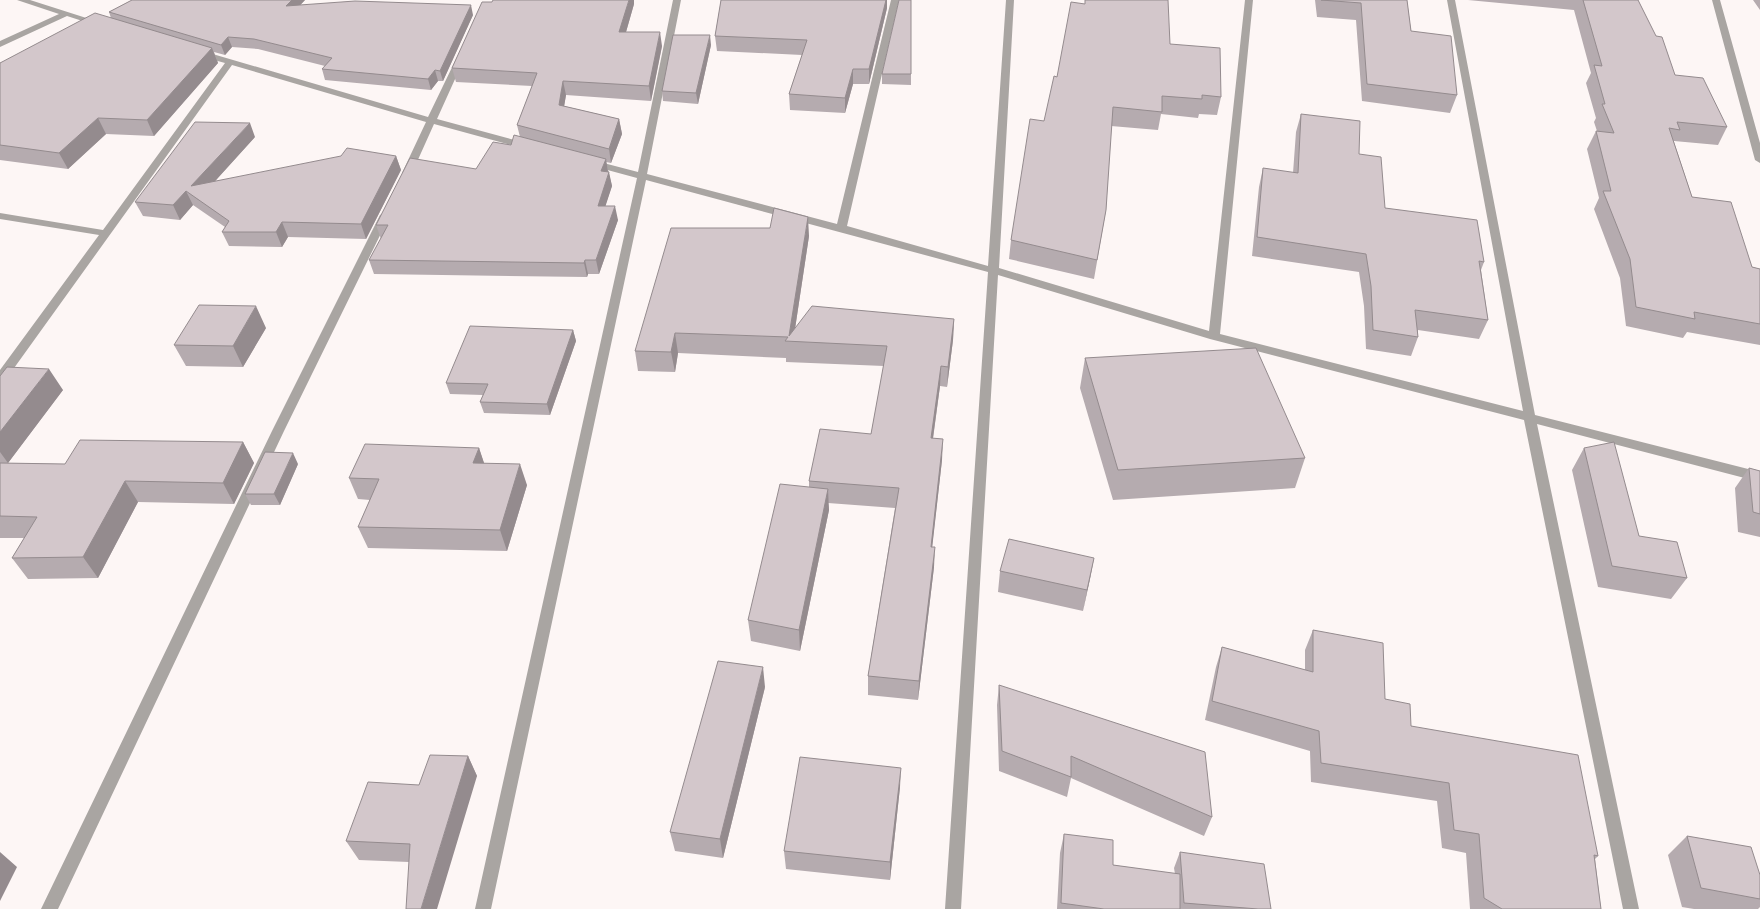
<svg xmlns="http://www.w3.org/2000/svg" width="1760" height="909" font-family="'PT Sans Narrow',sans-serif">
<rect width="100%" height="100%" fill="#fdf6f5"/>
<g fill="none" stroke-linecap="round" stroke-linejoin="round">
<path fill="#a9a5a2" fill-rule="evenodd" d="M17 0H30L102 23 98 26 67 16 0 47V41L59 14Z
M673 0H681L647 174 837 224 891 0H899L847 226 988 266 1006 0H1014L999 268 1209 331 1245 0H1253L1220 334 1523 411 1447 0H1455L1535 415 1760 472V482L1537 424 1639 909H1623L1524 420 1210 339 998 275 961 909H945L988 272 646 180 491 909H475L637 178 589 165 587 163 592 160 638 172Z
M1712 0H1720L1760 143V163L1755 160Z
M199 50 428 117 457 57 464 55 465 57 437 119 529 144 531 146 526 149 434 124 412 173 410 175H404L402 173 426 122 232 65 4 382 0 383V370L99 235 0 219V213L103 230 225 63 196 55V51Z
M385 212 390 215 284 431 58 909H41L272 431 380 215Z"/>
</g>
<path fill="#b5abaf" d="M132 0H305L300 5 473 15 443 81H438L431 90 325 80 322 69 325 66 258 49 232 47 225 55 214 52 218 63 154 136 106 134 68 169 0 160V63L111 18 109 12Z
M721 0H887V8L869 84H853L845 113 790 110 789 94 802 55 717 51 715 36Z
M911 0V85L882 84V74Z
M1315 0H1407L1411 31 1457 95 1450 113 1362 101 1356 20 1317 17Z
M1468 0H1638L1675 75 1727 127 1718 145 1674 141V142L1692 197 1752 267 1760 269V345L1687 332 1683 338 1626 326 1620 278 1594 209 1599 198 1587 149 1596 131H1597L1594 122 1596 118 1586 83 1591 73 1574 10Z
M1753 0H1760V10Z
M634 4 626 32 662 46 651 101 566 95 564 106 619 119 622 134 611 163 606 162 612 186 605 206 618 220 599 274H588L587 277 374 274 369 260 381 239 376 225 476 169 511 145 520 137 517 125 532 86 456 82 452 68Z
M1170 44 1221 97 1217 115 1199 114 1198 118 1161 114 1158 130 1111 126 1106 210 1094 279 1009 259 1011 240 1057 77Z
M711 45 698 104 663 101 662 91Z
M1301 114 1359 154 1385 208 1484 262 1481 270 1488 320 1479 339 1418 330V337L1411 356 1366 349 1364 306 1359 272 1252 256 1259 187 1263 168 1293 173 1296 132Z
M255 137 215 181 396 156 401 170 366 239 288 237 282 247 229 246 222 232 225 227 193 205 180 220 143 216 135 202Z
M809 236 795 329 954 319 953 340 947 387 940 386 933 439 942 460 932 547 934 567 918 700 868 695V676L895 508 828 503 829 510 800 651 751 641 748 620 809 487V481L871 434 884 366 786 362V358L678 353 675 372 638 371 635 351Z
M266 328 243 367 186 366 174 345Z
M573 330 576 341 550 415 484 413 480 402 483 395 450 394 446 383Z
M1085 358 1305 458 1295 488 1113 500 1080 388Z
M0 376 63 390 8 463H0Z
M243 442 254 463 234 504 138 502 98 578 28 579 12 558 24 538H0V463L65 464Z
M479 448 484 463 527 485 507 551 368 548 358 527 370 500 358 499 349 478Z
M1584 448 1639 536 1687 578 1671 599 1598 587 1572 470Z
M298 464 280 505H251L245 494Z
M1749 468 1760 471V537L1738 532 1735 488Z
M1094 558 1083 611 998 592 1000 571Z
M1313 630 1385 699 1411 726 1598 856 1595 859 1601 909H1470L1466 853 1442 848 1437 801 1311 782 1310 751 1205 720 1216 667 1222 647 1305 670V650Z
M999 685 1212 817 1204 836 1071 778 1067 797 999 771 997 705Z
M765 687 723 858 675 851 670 832Z
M468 756 477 776 409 862 359 860 346 841 419 785Z
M900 787 890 880 786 869 784 851Z
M1064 834 1113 865 1175 874 1174 868 1180 852 1271 909H1057L1060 853Z
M1687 836 1760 875V907L1758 909H1694L1682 907 1668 855Z"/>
<path fill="#948b8e" d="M292 0H305L290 16 286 6Z
M629 0H634V4L622 46 619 32Z
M886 0H887V8L869 84V69Z
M471 5 473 15 443 81 440 71Z
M660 32 662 46 651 101 649 86Z
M710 35 711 45 698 104 696 93Z
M228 37 232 47 225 55 221 45Z
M212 48 218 63 154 136 147 120Z
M853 69V84L845 113V98Z
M435 70 438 81 431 90 428 79Z
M563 81 566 95 562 119 559 105Z
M98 118 106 134 68 169 59 153Z
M619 119 622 134 611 163 609 149Z
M250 123 255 137 198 200 191 186Z
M396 156 401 170 366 239 361 224Z
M606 159 608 172 601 171Z
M609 172 612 186 601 220 598 206Z
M186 191 193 205 180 220 173 205Z
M615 206 618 220 599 274 596 260Z
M808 217 809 236 793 342 789 336Z
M282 222 288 237 282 247 276 232Z
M585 260 588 274 587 277 584 263Z
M256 306 266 328 243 367 233 346Z
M954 319 953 340 947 387 948 367Z
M573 330 576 341 550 415 547 404Z
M675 333 678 353 675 372 671 352Z
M941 366 940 386 930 459 931 438Z
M49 369 63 390 8 463 0 452V432Z
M943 439 942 460 930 567 931 547Z
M243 442 254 463 234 504 223 483Z
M479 448 486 469 473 463Z
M293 453 298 464 280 505 274 494Z
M520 464 527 485 507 551 500 530Z
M125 481 138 502 98 578 83 557Z
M828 489 829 510 800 651 799 630Z
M935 547 934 567 918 700 919 681Z
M1094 558 1090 579 1083 611 1087 590Z
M763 667 765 687 723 858 720 839Z
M468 756 477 776 437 909H421Z
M901 768 900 787 890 880V862Z
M0 852 17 867 0 901Z"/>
<path fill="#d3c7cb" stroke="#948b8e" d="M132 0H292L286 6 355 1 471 5 440 71 435 70 428 79 322 69 332 58 254 39 228 37 221 45 109 12Z
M493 0H629L619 32H660L649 86 563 81 559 105 619 119 609 149 517 125 537 73 452 68 482 2H492Z
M721 0H886L869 69H853L845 98 789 94 807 40 715 36Z
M899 0H911V74H882Z
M1085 0H1168L1170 44 1220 48 1221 97 1202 95V99L1162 96V112L1113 107 1106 210 1097 260 1011 240 1030 119 1044 121 1054 76 1057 77 1071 2 1085 4Z
M1321 0H1407L1411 31 1451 36 1457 95 1367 84 1361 3Z
M1583 0H1638L1656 36 1662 37 1675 75 1703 78 1727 127 1677 122 1680 130 1669 128 1692 197 1731 202 1752 267 1760 269V324L1694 312 1695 319 1636 307 1630 259 1603 191H1611L1596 131 1614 133 1602 104H1605L1594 65 1602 66Z
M95 13 212 48 147 120 98 118 59 153 0 145V63Z
M673 35H710L696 93 662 91Z
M1301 114 1360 121 1359 154 1381 157 1385 208 1477 220 1484 262 1479 261 1488 320 1415 310 1418 337 1373 330 1371 286 1366 254 1257 237 1263 168 1298 173Z
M195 122 250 123 191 186 341 156 347 148 396 156 361 224 282 222 276 232H222L229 221 186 191 173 205 135 202Z
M514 135 606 159 601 171 609 172 598 206H615L596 260H585L584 263 369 260 388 225H376L410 158 476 169 493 142 511 145Z
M774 208 808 217 789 336 812 306 954 319 948 367 941 366 931 438 943 439 931 547H935L919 681 868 676 899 488 809 481 820 429 871 434 887 346 785 341 788 337 675 333 671 352 635 351 671 228H770Z
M199 305 256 306 233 346 174 345Z
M470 326 573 330 547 404 480 402 488 384 446 383Z
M1256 348 1305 458 1118 470 1085 358Z
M7 367 49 369 0 432V376Z
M80 440 243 442 223 483 125 481 83 557 12 558 37 517 0 516V463L65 464Z
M1614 442 1639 536 1677 542 1687 578 1612 566 1584 448Z
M365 444 479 448 473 463 520 464 500 530 358 527 379 479 349 478Z
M265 452 293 453 274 494H245Z
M1749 468 1760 471V514L1753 512Z
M780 484 828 489 799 630 748 620Z
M1009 539 1094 558 1087 590 1000 571Z
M1313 630 1383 643 1385 699 1410 704 1411 726 1578 755 1598 856 1594 855 1601 909H1502L1484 898 1479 834 1454 830 1449 783 1321 763 1319 731 1212 701 1222 647 1313 672Z
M718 661 763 667 720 839 670 832Z
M999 685 1205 752 1212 817 1071 756V777L1002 751Z
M430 755 468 756 421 909H406L410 844 346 841 368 782 419 785Z
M800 757 901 768 890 862 784 851Z
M1064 834 1113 840V865L1180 874V909H1104L1061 903Z
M1687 836 1751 847 1760 875V899L1701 888Z
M1180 852 1264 864 1271 909H1258L1184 903Z"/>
</svg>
